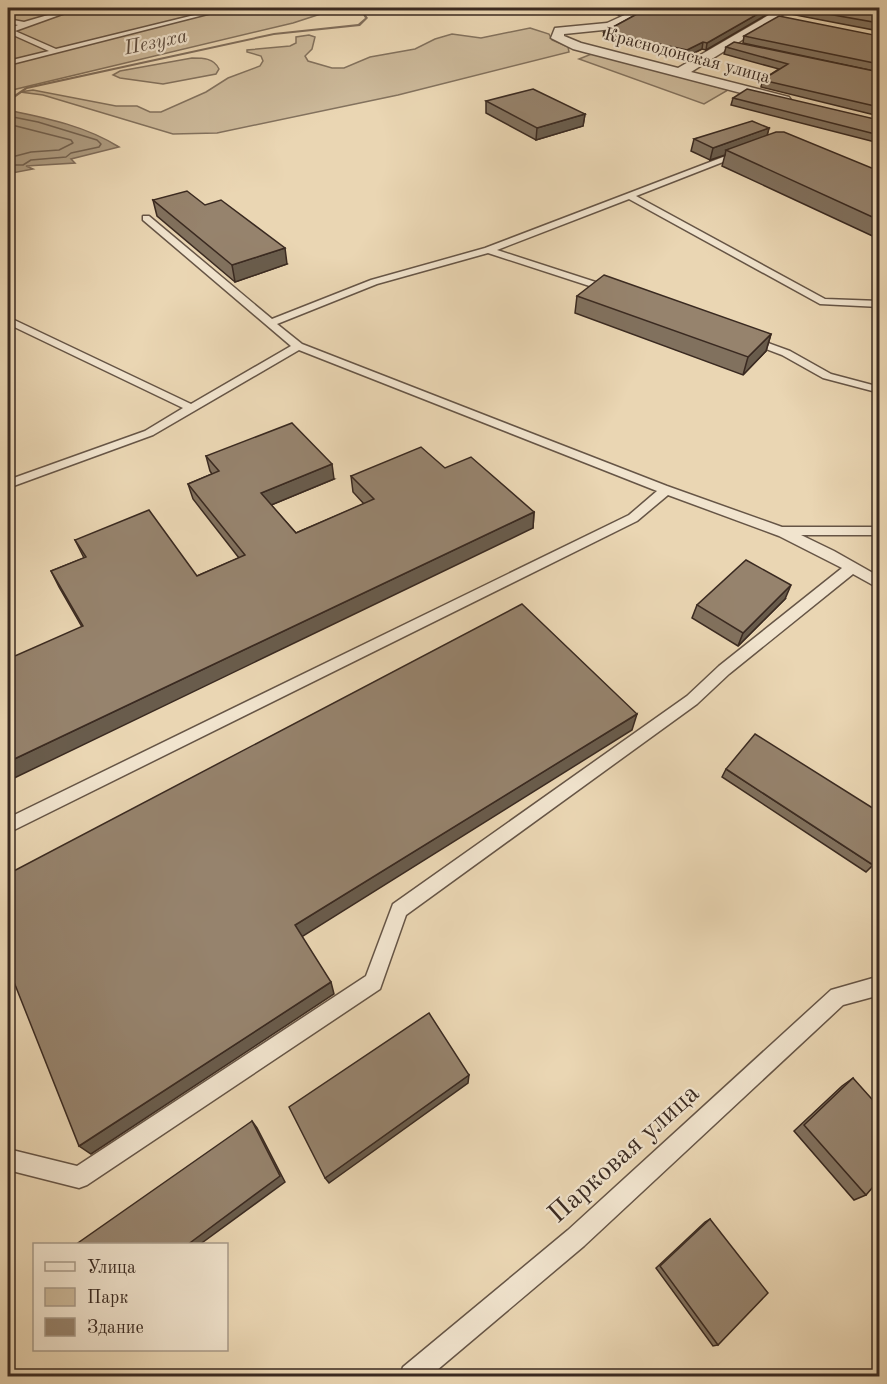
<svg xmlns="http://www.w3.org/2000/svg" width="887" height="1384" font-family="'Old Standard TT',serif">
<rect width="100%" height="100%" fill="#ead6b3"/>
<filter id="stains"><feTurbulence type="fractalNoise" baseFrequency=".00333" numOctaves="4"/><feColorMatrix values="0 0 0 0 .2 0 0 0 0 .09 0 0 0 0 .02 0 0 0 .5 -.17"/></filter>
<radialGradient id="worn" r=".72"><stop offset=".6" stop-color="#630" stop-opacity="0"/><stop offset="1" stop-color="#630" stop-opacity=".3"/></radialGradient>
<path fill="#ccb99a" stroke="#83725e" stroke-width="1.5" d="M28 8H339L293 23 8 91V16Z
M530 28 549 34 552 40 568 47 569 52 398 95 217 133 173 134 43 95 20 92 33 90 116 106H137L150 112H161L206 92 228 78 260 66 263 61 261 56 247 52V50L290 46 296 43V37L309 35 315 37 312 49 305 56 308 61 332 68H344L370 57 415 49 435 39 452 34 481 38Z
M594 53 728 90 704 104 579 59Z
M192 58C203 58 214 58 219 69L216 74 163 84 120 78 113 75 120 71Z"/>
<path fill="#ae9c81" stroke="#806e5b" stroke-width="1.5" d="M8 110C46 118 86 126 119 147L71 159 75 163 26 166 33 169 12 173 8 170Z"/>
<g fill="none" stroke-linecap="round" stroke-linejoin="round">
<path stroke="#746351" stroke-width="1.5" d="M8 116 38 122 97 140 101 144 99 147 71 153 66 157 31 160 23 165H8
M8 124 71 140 73 143 59 150 31 152 8 158"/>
<path fill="#806e5b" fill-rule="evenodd" d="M359 8H361L368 18 360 26 274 35 27 89 13 99 10 98 26 87 274 33 358 24 365 18Z"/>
<g stroke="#665546" stroke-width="3">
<path id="service" d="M72 8H79L15 31 56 49 223 8H231L8 65V61L49 51 11 34 9 29 18 25 8 23V19L24 22Z
M739 151 746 153 636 196 825 299 880 301V307L820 304 629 199 497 250 614 288V292H608L488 253 377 284 277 324 302 344 667 486 782 527H880V535H801L834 551 880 577V589L853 574 729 674 697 704 406 915 380 989 87 1185 79 1188 8 1170V1149L77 1166 366 976 393 904 687 696 719 666 842 568 779 536 668 495 637 521 8 833V818L629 515 657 491 299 350 153 435 8 488V480L145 431 183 408 8 324V317L191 404 291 346 143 220V216H149L272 319 371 280 485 248Z
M749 336 790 351 831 374 880 387V393L823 378 782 355 745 341V337Z
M880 976V995L843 1005 584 1246 430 1376H400L403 1367 568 1230 831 990Z"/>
</g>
<g stroke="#665546" stroke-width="3">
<path id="minor" d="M10 8H24L8 17V9Z
M640 8H655L613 29 564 34V36L581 43 678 68 781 8H793L691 72 789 97 791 100 784 104 779 103 573 49 551 38 555 28 607 23Z"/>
</g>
<use href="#service" fill="#f1e4ce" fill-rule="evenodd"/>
<use href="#minor" fill="#f1e4ce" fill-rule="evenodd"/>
</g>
<path fill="#81715e" stroke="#3a2a21" stroke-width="1.5" d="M596 8H636L619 15 595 10Z
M648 8H778L706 50 702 49 686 57 603 39 604 32Z
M792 8H879V31L790 14Z
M744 36H879V72L743 43Z
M726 47 879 72V116L761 87 762 80 779 69 724 54Z
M733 98 879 120V143L731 105Z
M486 101 585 114 583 126 536 140 486 113Z
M769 128 767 135 879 171V239L722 166 725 155 710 160 691 151 694 139Z
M153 200 287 264 235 282 157 216Z
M577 296 771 334 766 351 743 375 575 313Z
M206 456 334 479 271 505 296 533 364 504 353 492 351 476 445 468 534 512 533 528 82 627 59 587 51 571 84 558 75 540 197 576 239 558 193 499 188 484 212 474 210 471Z
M785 599 738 646 692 618 697 605Z
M726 769 873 865 866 872 722 777Z
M853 1078 866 1195 854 1200 794 1131 842 1086Z
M710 1219 718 1345 713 1346 656 1268 705 1222Z"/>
<path fill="#695c4c" stroke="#3a2a21" stroke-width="1.5" d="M620 8H636L619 15Z
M768 8H778L706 50 707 43Z
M703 42 702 49 686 57 687 50Z
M585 114 583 126 536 140 537 128Z
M769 128 766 140 726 150 725 155 710 160 713 148Z
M285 248 287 264 235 282 232 265Z
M771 334 766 351 743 375 748 357Z
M332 464 334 479 264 508 261 493Z
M534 512 533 528 8 781V762Z
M791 585 785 599 738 646 743 633Z
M637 714 632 730 300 938 295 925Z
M331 982 334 994 91 1154 79 1146Z
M469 1075 468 1083 329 1183 325 1178Z
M252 1121 257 1128 285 1182 199 1245H187Z"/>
<path fill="#96836d" stroke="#3a2a21" stroke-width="1.5" d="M648 8H768L707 43 703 42 687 50 604 32Z
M794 8H879V23Z
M779 16 879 36V64L744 36Z
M734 42 879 72V107L762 80 788 64 726 47Z
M533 89 585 114 537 128 486 101Z
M747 89 879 120V135L733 98Z
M752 121 769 128 713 148 694 139Z
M776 132H784L879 171V220L726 150Z
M187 191 205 205 221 200 285 248 232 265 153 200Z
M604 275 771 334 748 357 577 296Z
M292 423 332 464 261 493 296 533 374 499 351 476 421 447 445 468 471 457 534 512 8 762V659L83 626 51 571 86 557 75 540 149 510 197 576 245 555 188 484 219 471 206 456Z
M746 560 791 585 743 633 697 605Z
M522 604 637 714 295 925 331 982 79 1146 8 967V874Z
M755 734 879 812V855L873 865 726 769Z
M429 1013 469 1075 325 1178 289 1107Z
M853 1078 879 1107V1180L866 1195 804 1125Z
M252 1121 280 1176 187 1245H75Z
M710 1219 768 1293 718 1345 660 1266Z"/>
<g text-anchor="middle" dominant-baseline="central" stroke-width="4.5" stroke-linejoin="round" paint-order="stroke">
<g font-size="18" fill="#3a2a21" stroke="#f1e4ce">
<text transform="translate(687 56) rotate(15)">Краснодонская улица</text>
</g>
<g font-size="20" font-style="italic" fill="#5d4c3e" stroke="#f1e4ce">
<text transform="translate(156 43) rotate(-12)">Пезуха</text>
</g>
<g font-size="27" fill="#3a2a21" stroke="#f1e4ce">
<text transform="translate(624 1154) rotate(-42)">Парковая улица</text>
</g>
</g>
<rect width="887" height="1384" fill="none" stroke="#ead6b3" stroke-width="30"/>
<rect x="9" y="9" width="869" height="1366" fill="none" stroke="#3a2a21" stroke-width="3"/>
<rect x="15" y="15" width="857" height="1354" fill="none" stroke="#3a2a21" stroke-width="1.5"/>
<rect x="33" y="1243" width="195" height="108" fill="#f1e4ce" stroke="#a89a89" stroke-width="1.5"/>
<rect x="45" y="1262" width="30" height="9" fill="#f1e4ce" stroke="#a89a89" stroke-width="1.5"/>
<text x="87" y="1273" font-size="18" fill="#3a2a21">Улица</text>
<rect x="45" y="1288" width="30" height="18" fill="#ccb99a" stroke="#a89a89" stroke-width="1.5"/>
<text x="87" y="1303" font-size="18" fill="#3a2a21">Парк</text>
<rect x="45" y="1318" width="30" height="18" fill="#96836d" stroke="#a89a89" stroke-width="1.5"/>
<text x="87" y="1333" font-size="18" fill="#3a2a21">Здание</text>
<rect width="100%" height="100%" filter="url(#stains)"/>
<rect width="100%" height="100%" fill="url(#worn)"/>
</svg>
